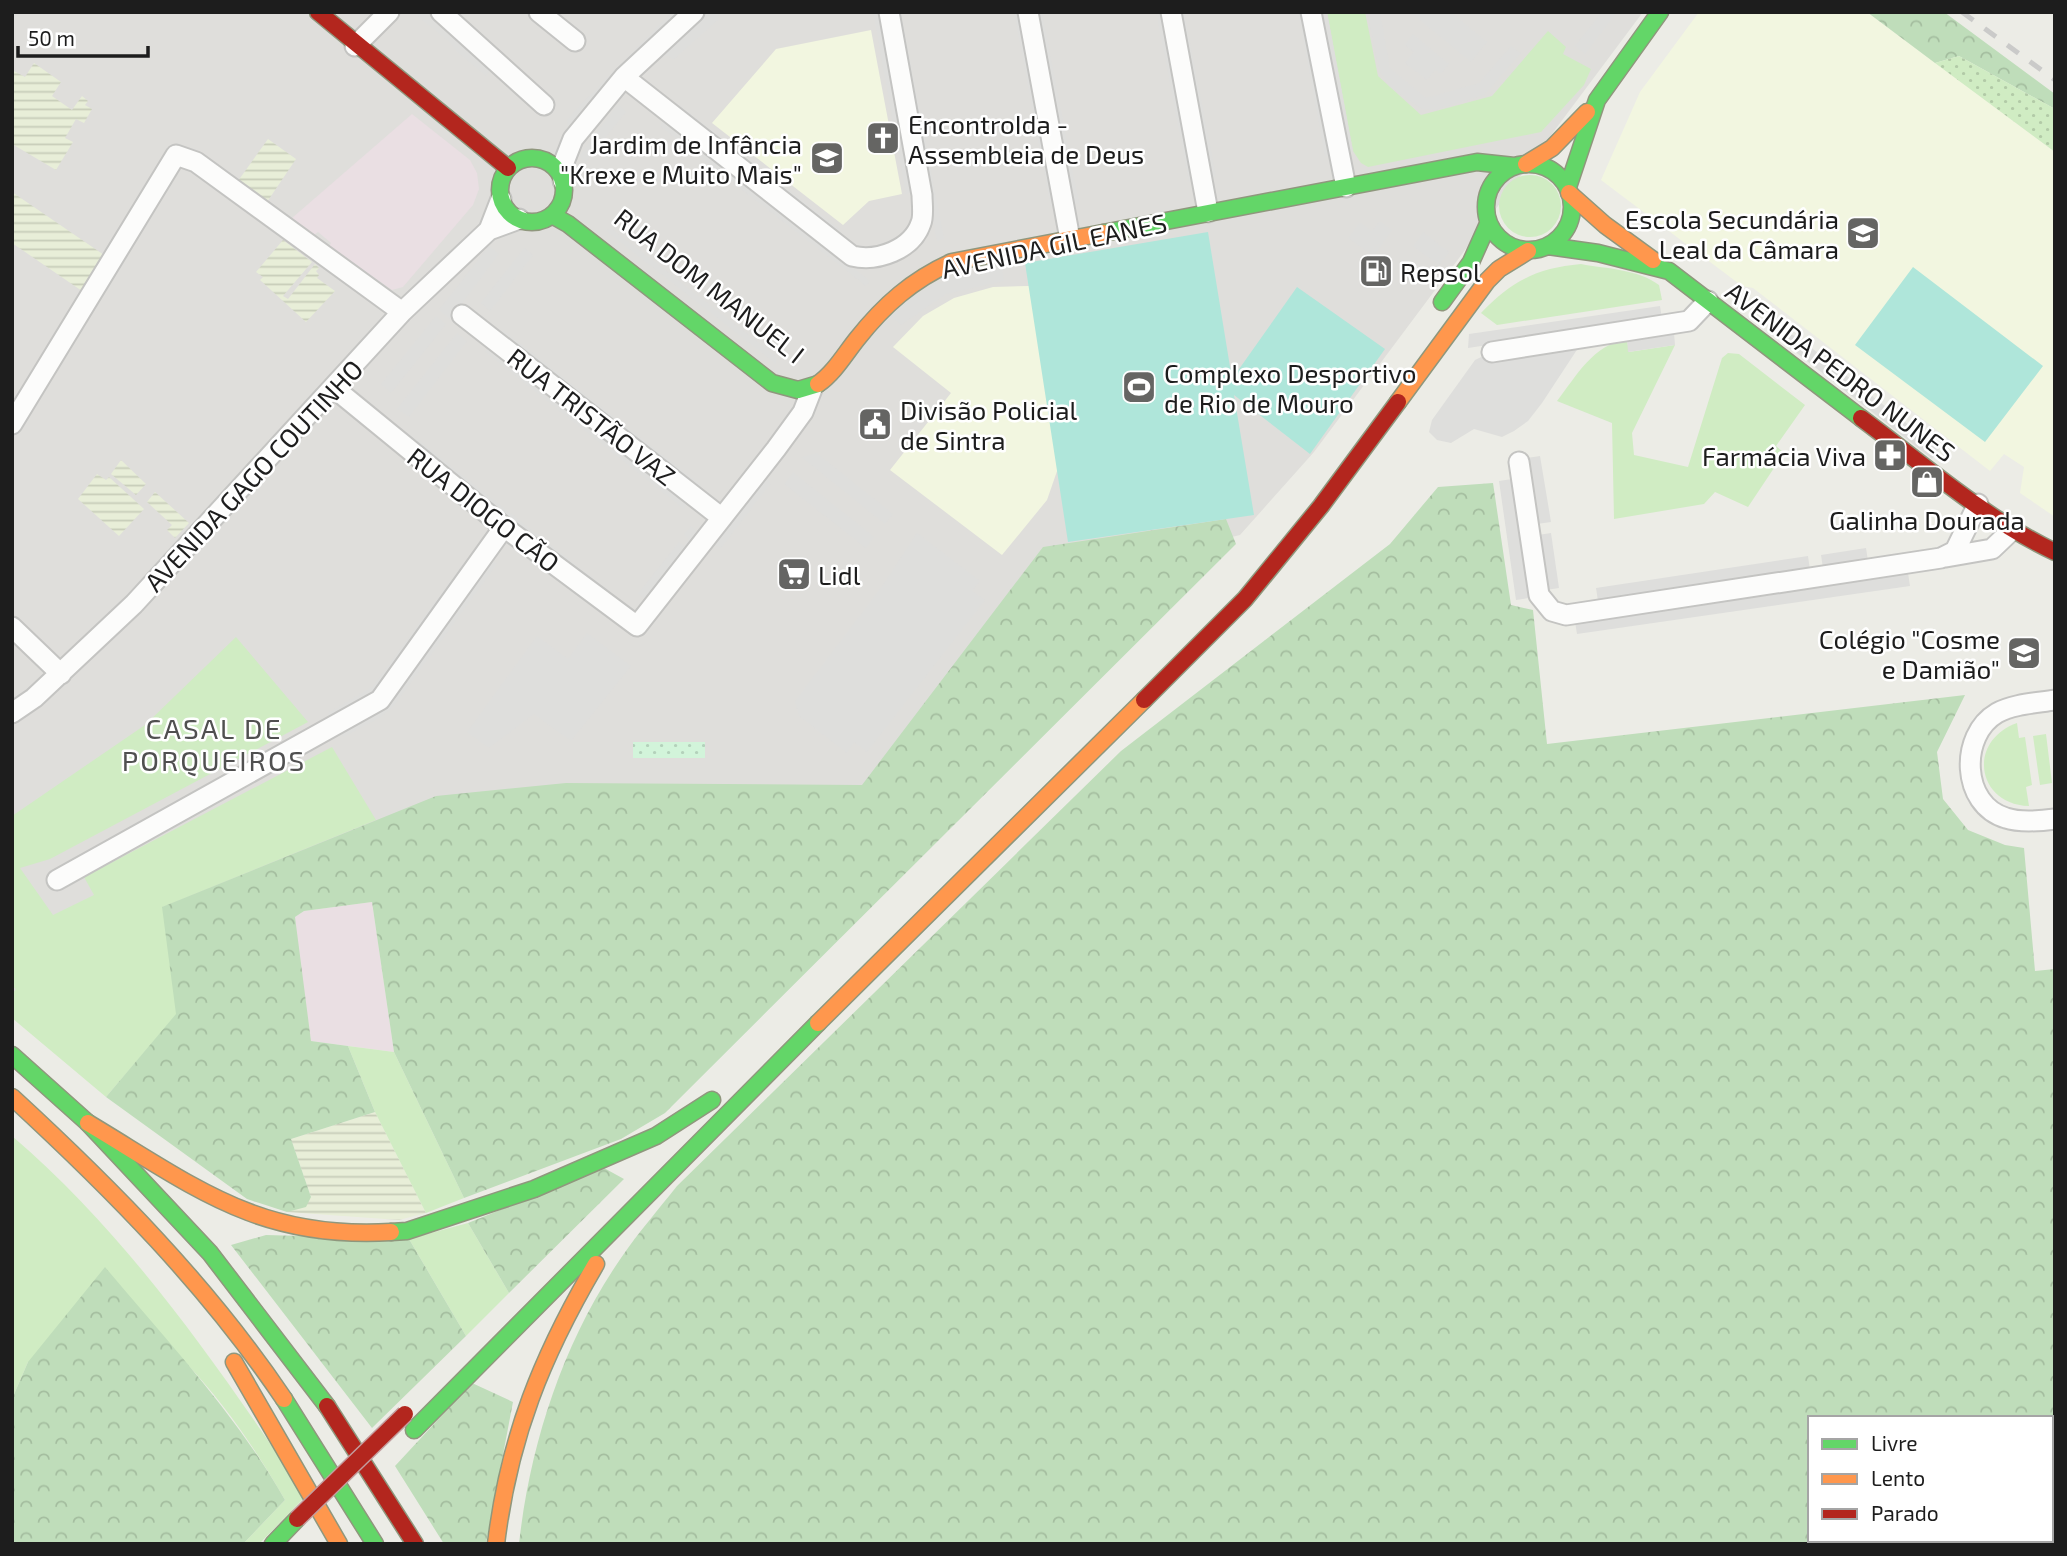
<svg xmlns="http://www.w3.org/2000/svg" width="2067" height="1556" font-family="'Exo 2',sans-serif">
<defs>
<pattern id="farmland-rules" width="6" height="5" patternUnits="userSpaceOnUse" patternTransform="scale(1.75)"><rect width="6" height="5" fill="#e8eed8"/><path d="M0 2.5h6" fill="none" stroke="#c7ccb9"/></pattern>
<pattern id="forest-crowns" width="20" height="18" patternUnits="userSpaceOnUse" patternTransform="scale(1.75)"><rect width="20" height="18" fill="#bfddba"/><path d="M2 6a3 3 0 1 1 6 0M12 15a3 3 0 1 1 6 0" fill="none" stroke="#a4bd9f"/></pattern>
<pattern id="park-dots" width="8" height="8" patternUnits="userSpaceOnUse" patternTransform="scale(1.75)"><rect width="8" height="8" fill="#d2f4da"/><path d="M2 2h.1M6 6h.1" fill="none" stroke="#b4d1bb" stroke-width="1.8" stroke-linecap="round"/></pattern>
<pattern id="garden-dots" width="8" height="8" patternUnits="userSpaceOnUse" patternTransform="scale(1.75)"><rect width="8" height="8" fill="#d0ecc3"/><path d="M2 2h.1M6 6h.1" fill="none" stroke="#b2caa7" stroke-width="1.8" stroke-linecap="round"/></pattern>
</defs>
<rect width="100%" height="100%" fill="#ecece6"/>
<path fill="#dfdedb" d="M12 12H1643L1314 452 1240 535 1086 573 906 792 310 860 12 1010Z"/>
<path fill="#eadfe3" d="M412 114 470 160 477 173 479 189 473 205 403 287 392 290 329 246 331 243 318 232 314 235 292 218Z
M372 902 394 1052 311 1041 294 923 295 917 304 911Z"/>
<path fill="#f2f6e0" d="M1699 12H1867L2055 152V517L2020 493 2024 467 2004 454 1990 471 1753 288 1742 286 1601 180 1640 92Z
M871 30 902 194 869 201 843 225 712 123 776 49Z
M1029 286 1064 451 1047 500 1002 555 890 470 951 393 893 347 923 316 954 298 993 287Z"/>
<path fill="url(#farmland-rules)" d="M34 63 61 82 52 96 72 110 82 96 88 101 85 105 92 109 84 123 76 119 65 138 73 142 56 170 12 144V70L25 77Z
M268 139 296 159 267 202 238 181Z
M12 192 104 255 82 291 12 243Z
M283 240 312 262 283 296 288 299 315 264 319 268 316 271 319 275 317 278 335 291 306 322 260 280 263 277 256 272Z
M121 460 146 484 136 495 111 474Z
M97 474 106 480 109 477 144 509 119 536 78 499Z
M155 492 189 523 175 538 167 530 172 525 147 502Z
M375 1112 426 1213 399 1220 287 1212 311 1197 291 1139Z"/>
<path fill="#d0ecc3" d="M1327 12H1365L1378 76 1421 115 1492 96 1548 31 1566 47 1563 54 1591 69 1584 85 1541 132 1368 167 1361 163 1353 151Z
M1499 206a31 31 0 1 1 62 0a31 31 0 1 1-62 0Z
M1581 264C1607 269 1638 269 1659 285L1662 300 1497 325 1481 313C1511 281 1537 268 1581 264Z
M1627 339 1629 352 1675 345 1632 433 1634 455 1688 467 1722 358 1728 353 1739 354 1805 405 1776 446 1784 453 1748 507 1715 492 1704 504 1614 519 1612 423 1557 401C1578 374 1592 346 1627 339Z
M236 637 308 722 50 859 20 868 53 915 94 895 84 877 332 747 376 820 163 907 177 1014 106 1097 12 1018V994L16 989 12 986V816L145 725Z
M2017 723 2019 738 2025 737 2032 785 2026 787 2029 806C1976 804 1967 741 2017 723Z
M2046 734 2052 783 2040 785 2033 736Z
M348 1046 394 1052 464 1198 426 1213 375 1112Z
M12 1136C132 1239 218 1367 306 1496L259 1544H243L285 1500C257 1451 225 1404 186 1363L28 1362 12 1399Z
M468 1223 509 1293 466 1336 409 1239Z"/>
<path fill="url(#forest-crowns)" fill-rule="evenodd" d="M1867 12H1944L2055 94V109L1959 56 1935 63Z
M1493 483 1511 605 1533 610 1547 744 1965 695 1937 752 1943 799 1968 830 2005 845 2024 848 2035 971 2055 969V1544H519C530 1444 563 1342 621 1258 638 1233 658 1210 677 1186L1121 751 1390 544 1438 487ZM1810 1418H2051V1540H1810Z
M1226 519 1236 544 665 1113 621 1139 464 1198 394 1052 372 902 304 911 295 917 311 1041 348 1046 375 1112 291 1139 311 1197 306 1207 287 1212 247 1199 106 1097 176 1014 162 907 436 796 566 783 862 785 1043 547Z
M604 1168 624 1179 509 1293 468 1223Z
M266 1235 409 1239 466 1336 372 1428 231 1245Z
M105 1267C169 1343 236 1414 285 1500L243 1544H12V1399L28 1362Z
M472 1383 513 1402 486 1544H444L395 1466Z"/>
<path fill="url(#park-dots)" d="M633 742H705V758H633Z"/>
<path fill="url(#garden-dots)" d="M1959 56 2055 109V152L1935 63Z"/>
<path fill="#afe6da" d="M1208 232 1232 379 1297 287 1385 349 1310 454 1234 395 1254 515 1068 542 1025 263Z
M1913 267 2043 366 1985 442 1855 345Z"/>
<path fill="#dededc" d="M412 12H426L491 69 486 76 456 51 451 43Z
M672 12H682L568 130 567 120 581 104Z
M873 12H879L913 192 906 194Z
M894 12H901L944 239 937 241Z
M1014 12H1021L1057 207 1051 208Z
M1036 12H1042L1079 203 1073 205Z
M1156 12H1163L1194 181 1189 182Z
M1179 12H1184L1216 176 1210 178Z
M1298 12H1305L1332 154 1325 156Z
M1320 12H1327L1353 151 1346 152Z
M1367 12H1380L1390 68 1426 98 1479 83 1511 46 1521 53 1484 95 1435 110 1422 109 1389 86 1379 70Z
M1410 12H1451L1487 42 1471 62Z
M1602 12H1617L1585 54 1575 46Z
M707 13 719 14 718 20 674 59 660 53Z
M1413 34 1449 64 1441 74 1435 70 1427 80 1405 63 1414 52 1405 45Z
M618 104 626 112 586 162 579 156Z
M679 105 839 229 835 234 674 109Z
M664 119 870 281 866 286 660 126Z
M1380 221 1392 230 1374 256 1348 238 1360 222 1372 231Z
M611 228 776 356V364L606 231Z
M1423 232 1449 252 1439 265 1413 246Z
M489 246 499 254 450 319 439 310Z
M524 248 533 255 490 311 481 303Z
M1002 266 1004 281 946 294 901 325 891 316 912 297 935 284Z
M1660 306 1662 319 1468 348 1469 334Z
M436 316 446 324 391 393 381 384Z
M1780 329 1799 338 1939 449 1932 459 1775 336Z
M503 330 701 485 697 489 499 335Z
M457 333 467 341 409 417 397 409Z
M1674 333 1675 345 1628 352 1627 339Z
M1586 336 1542 403 1528 421 1514 431 1502 437 1474 429 1451 443 1437 440 1429 432 1432 420 1475 360 1492 352Z
M489 346 689 502 684 509 485 352Z
M417 439 614 595 612 600 413 445Z
M817 453 893 514 885 524 801 457Z
M1540 456 1551 522 1537 524 1527 458Z
M793 472 874 537 866 548 784 484Z
M766 477 771 483 721 548 712 545Z
M1512 479 1529 598 1516 600 1499 481Z
M691 526 698 533 646 600 638 594 679 542 684 546 689 539 684 534Z
M917 533 980 581 972 591 985 600 867 752 854 742 847 753 799 716 795 701 883 585Z
M1551 533 1559 588 1546 590 1538 535Z
M1866 548 1868 561 1823 568 1821 555Z
M1808 556 1810 570 1598 601 1596 588Z
M468 557 473 560 376 691 331 719 328 713 373 686Z
M491 559 497 564 394 706 381 717 344 737 341 732Z
M1908 573 1910 586 1577 634 1575 622Z
M587 633 631 666 571 741 534 714 489 748 467 732 537 636 568 659Z"/>
<g fill="none" stroke-linecap="round" stroke-linejoin="round">
<g stroke="#c4c4c2" stroke-width="23">
<path id="street" d="M441 12 544 105
M539 12 575 41
M1028 12 1070 239
M1171 12 1208 212
M1311 12 1346 187
M355 46 389 12
M624 77 852 256C877 262 912 250 921 223 924 216 922 203 922 195L889 12
M563 181 564 162 573 139 624 77 694 12
M489 230 519 219
M462 315 722 518
M1492 352 1689 321 1708 301
M334 388 504 527 637 626 776 449 803 412 812 389
M12 424 176 155 196 162 402 312
M1519 462 1539 595 1552 611 1566 615 1941 558 1955 551 1978 504
M1946 557 1992 549 2013 529
M12 627 61 674
M2055 700C2037 703 2013 704 1997 713 1959 735 1961 805 2006 818 2021 823 2040 821 2055 819
M12 713 34 698 134 604 402 312 489 230 501 199
M57 880 380 700 504 527"/>
</g>
<g stroke="#8f977d" stroke-width="19">
<path id="fast" d="M500 190a32 32 0 1 1 64 0a32 32 0 1 1-64 0Z
M1486 207a43 43 0 1 1 86 0a43 43 0 1 1-86 0Z
M1568 187 1597 100 1660 12
M552 215 568 224 772 383 798 390 818 384
M1103 233 1477 162 1514 166
M1548 246 1598 253 1669 271 1861 418
M1442 302 1471 262 1488 224
M12 1055 88 1123 210 1253 327 1406
M391 1232 407 1231 534 1189 656 1136 712 1100
M284 1399 375 1544
M414 1430 818 1023
M2051 1442 2055 1440
M273 1544 297 1519
M1850 1544 1857 1540"/>
</g>
<g stroke="#8f977d" stroke-width="19">
<path id="slow" d="M1526 164 1552 148 1587 112
M1569 193 1605 225 1653 260
M818 384C834 373 845 354 857 339 884 305 912 280 952 262L1103 233
M1398 402 1487 281 1499 269 1528 251
M818 1023 1144 700
M12 1097C112 1189 208 1286 284 1399
M88 1123C195 1187 259 1240 391 1232
M234 1362 339 1544
M496 1544C509 1437 542 1356 596 1264"/>
</g>
<g stroke="#8f977d" stroke-width="19">
<path id="jam" d="M318 12 508 168
M1861 418C1923 464 1985 519 2055 552
M1144 700 1245 599 1321 506 1398 402
M327 1406 415 1544"/>
</g>
<use href="#street" stroke="#fcfcfb" stroke-width="19"/>
<use href="#fast" stroke="#63d668" stroke-width="16"/>
<use href="#slow" stroke="#ff974d" stroke-width="16"/>
<use href="#jam" stroke="#b3261e" stroke-width="16"/>
<path stroke="#cacac9" stroke-width="5" stroke-dasharray="14 14" stroke-linecap="butt" d="M1962 12 2055 80"/>
<g stroke="#c39d9e" stroke-width="19" stroke-linecap="butt">
<path id="jam-bridge" d="M297 1519 405 1414"/>
</g>
<use href="#jam-bridge" stroke="#b3261e" stroke-width="16"/>
</g>
<defs>
<g id="church-square" transform="scale(1.75)"><rect x="-9" y="-9" width="18" height="18" rx="4" fill="#656563" stroke="#fff"/><path d="M-1.2-6h2.4v3.5h3.3v2.4h-3.3V6h-2.4V-.1h-3.3v-2.4h3.3Z" fill="#fff"/></g>
<g id="school-square" transform="scale(1.75)"><rect x="-9" y="-9" width="18" height="18" rx="4" fill="#656563" stroke="#fff"/><path d="M0-5L7-2L0 1L-7-2ZM-4 1L0 2.5L4 1V4Q0 6-4 4Z" fill="#fff"/></g>
<g id="fuel-square" transform="scale(1.75)"><rect x="-9" y="-9" width="18" height="18" rx="4" fill="#656563" stroke="#fff"/><path d="M-5.5-6h7V0h2V4h1.3V-2.5L3-4.5l.8-.8L6-3V5H2.5V1h-1V6h-7ZM-4.2-4.7v3.2H.2V-4.7Z" fill="#fff"/></g>
<g id="stadium-square" transform="scale(1.75)"><rect x="-9" y="-9" width="18" height="18" rx="4" fill="#656563" stroke="#fff"/><path d="M0-5a6.5 5 0 1 0 0 10a6.5 5 0 1 0 0-10ZM-3.5-1.8h7v3.6h-7Z" fill="#fff"/></g>
<g id="civic-square" transform="scale(1.75)"><rect x="-9" y="-9" width="18" height="18" rx="4" fill="#656563" stroke="#fff"/><path d="M-.6-6.5H3V-4.5H.6V-3L4-1V1h2V6H-6V1h2V-1L-.6-3ZM-1.2 2.5V6h2.4V2.5Z" fill="#fff"/></g>
<g id="pharmacy-square" transform="scale(1.75)"><rect x="-9" y="-9" width="18" height="18" rx="4" fill="#656563" stroke="#fff"/><path d="M-2-6h4v4h4v4h-4v4h-4v-4h-4v-4h4Z" fill="#fff"/></g>
<g id="shop-square" transform="scale(1.75)"><rect x="-9" y="-9" width="18" height="18" rx="4" fill="#656563" stroke="#fff"/><path d="M-5-2.5h2.3a2.7 3.5 0 0 1 5.4 0H5L5.5 6h-11ZM-1.5-2.5h3a1.5 2.3 0 0 0-3 0Z" fill="#fff"/></g>
<g id="supermarket-square" transform="scale(1.75)"><rect x="-9" y="-9" width="18" height="18" rx="4" fill="#656563" stroke="#fff"/><path d="M-6-5.5h2.5l.6 2H6L4.5 2H-2.5L-4.4-4H-6ZM-1.5 3.2a1.3 1.3 0 1 0 .1 0ZM3 3.2a1.3 1.3 0 1 0 .1 0Z" fill="#fff"/></g>
</defs>
<g fill-rule="evenodd">
<use href="#church-square" x="883" y="138"/>
<use href="#school-square" x="827" y="158"/>
<use href="#school-square" x="1863" y="233"/>
<use href="#fuel-square" x="1376" y="271"/>
<use href="#stadium-square" x="1139" y="387"/>
<use href="#civic-square" x="875" y="424"/>
<use href="#pharmacy-square" x="1890" y="455"/>
<use href="#shop-square" x="1927" y="482"/>
<use href="#supermarket-square" x="794" y="574"/>
<use href="#school-square" x="2024" y="653"/>
</g>
<g text-anchor="middle" dominant-baseline="central" stroke-width="5" stroke-linejoin="round" paint-order="stroke">
<g font-size="26" fill="#1d1d1d" stroke="#fff" text-anchor="start">
<text x="908" y="123">EncontroIda -<tspan x="908" dy="30">Assembleia de Deus</tspan></text>
<text x="802" y="143" text-anchor="end">Jardim de Infância<tspan x="802" dy="30">"Krexe e Muito Mais"</tspan></text>
<text x="1839" y="218" text-anchor="end">Escola Secundária<tspan x="1839" dy="30">Leal da Câmara</tspan></text>
<text x="1400" y="271">Repsol</text>
<text x="1164" y="372">Complexo Desportivo<tspan x="1164" dy="30">de Rio de Mouro</tspan></text>
<text x="900" y="409">Divisão Policial<tspan x="900" dy="30">de Sintra</tspan></text>
<text x="1866" y="455" text-anchor="end">Farmácia Viva</text>
<text x="1927" y="519" text-anchor="middle">Galinha Dourada</text>
<text x="818" y="574">Lidl</text>
<text x="2000" y="638" text-anchor="end">Colégio "Cosme<tspan x="2000" dy="30">e Damião"</tspan></text>
</g>
<g font-size="26" fill="#1d1d1d" stroke="#fff">
<text transform="translate(1054 245) rotate(-12)">AVENIDA GIL EANES</text>
<text transform="translate(710 285) rotate(38)">RUA DOM MANUEL I</text>
<text transform="translate(1841 371) rotate(37)">AVENIDA PEDRO NUNES</text>
<text transform="translate(592 416) rotate(38)">RUA TRISTÃO VAZ</text>
<text transform="translate(253 475) rotate(-47)">AVENIDA GAGO COUTINHO</text>
<text transform="translate(484 509) rotate(38)">RUA DIOGO CÃO</text>
</g>
<g font-size="28" letter-spacing="2" fill="#505050" stroke="#fff">
<text x="214" y="728">CASAL DE<tspan x="214" dy="32">PORQUEIROS</tspan></text>
</g>
</g>
<rect width="2067" height="1556" fill="none" stroke="#1d1d1d" stroke-width="28"/>
<rect x="1808" y="1416" width="245" height="126" fill="#ffffff" stroke="#a5a5a5" stroke-width="2"/>
<rect x="1822" y="1439" width="35" height="10" fill="#63d668" stroke="#a5a5a5" stroke-width="2"/>
<text x="1871" y="1451" font-size="21" fill="#1d1d1d">Livre</text>
<rect x="1822" y="1474" width="35" height="10" fill="#ff974d" stroke="#a5a5a5" stroke-width="2"/>
<text x="1871" y="1486" font-size="21" fill="#1d1d1d">Lento</text>
<rect x="1822" y="1509" width="35" height="10" fill="#b3261e" stroke="#a5a5a5" stroke-width="2"/>
<text x="1871" y="1521" font-size="21" fill="#1d1d1d">Parado</text>
<path d="M18 46v10h130v-10" fill="none" stroke="#1d1d1d" stroke-width="3.5"/>
<text x="28" y="46" font-size="21" fill="#1d1d1d" stroke="#ffffff" stroke-width="5" paint-order="stroke">50 m</text>
</svg>
